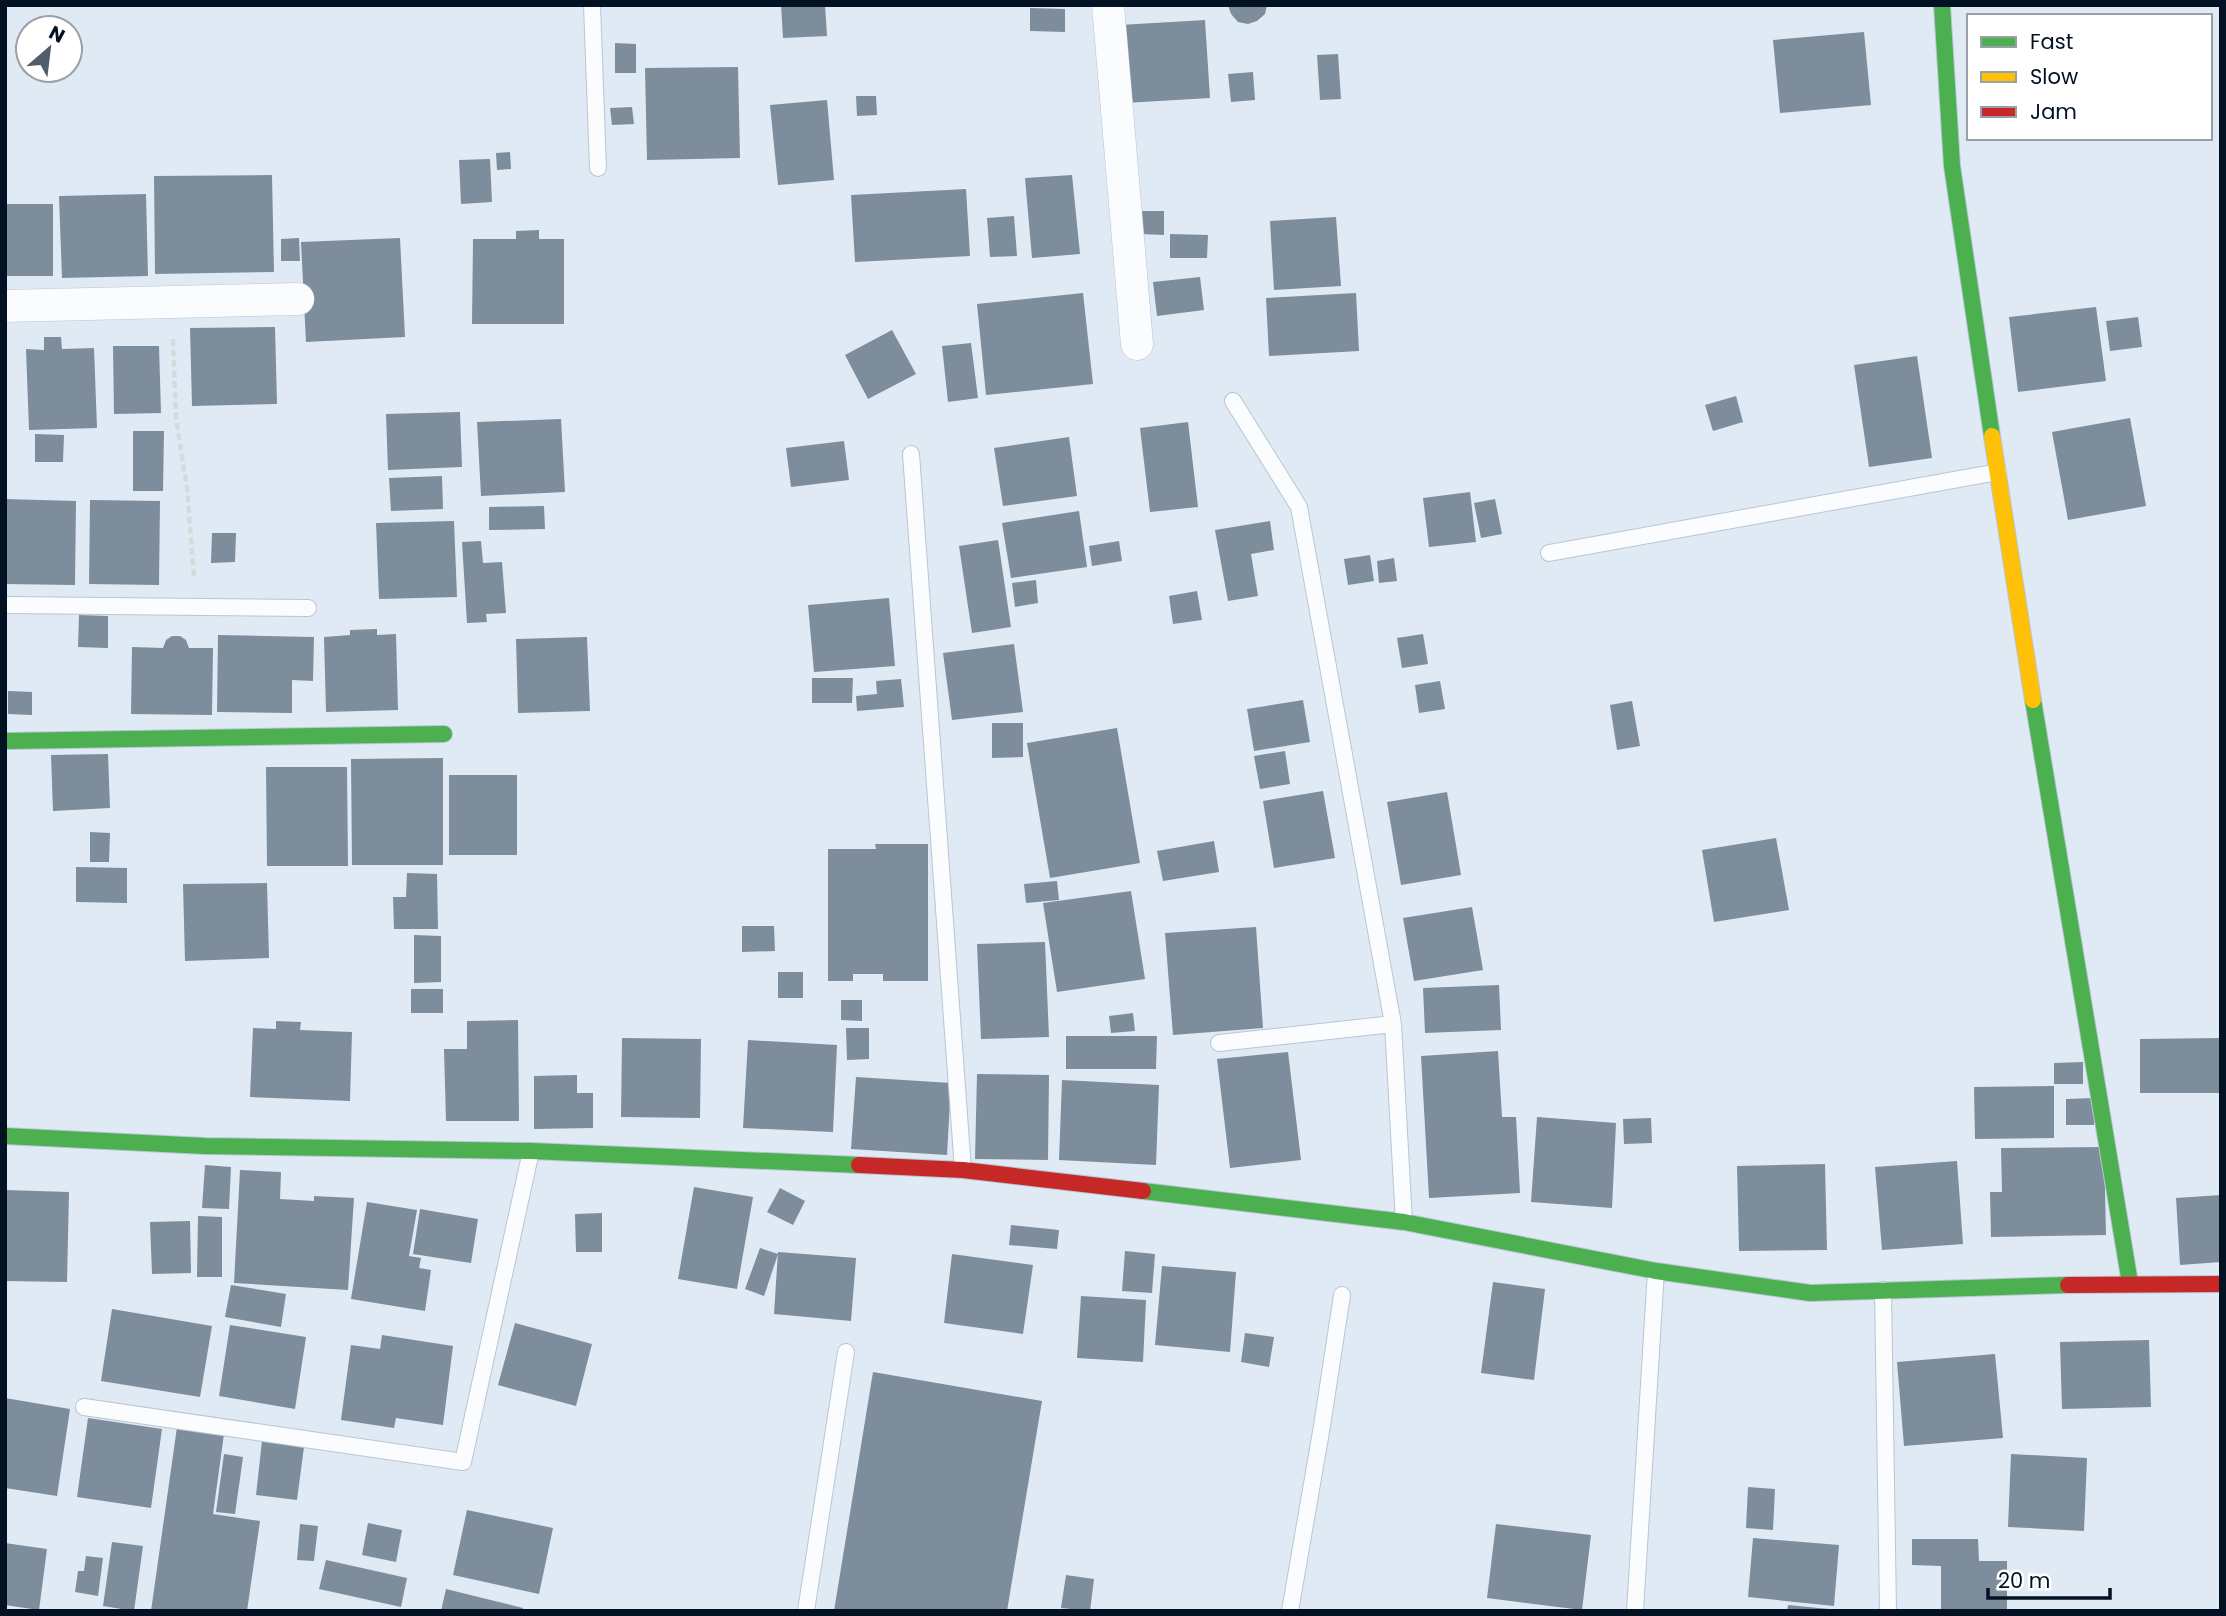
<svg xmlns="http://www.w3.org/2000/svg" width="2226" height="1616" font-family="Poppins,sans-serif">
<rect width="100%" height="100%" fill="#dfeaf5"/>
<path fill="#7e8d9b" d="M781 5H825L827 36 783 38Z
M1228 5H1267L1265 14 1257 21 1248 24 1238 22 1231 14Z
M1030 8 1065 9V32L1030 31Z
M1205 20 1210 98 1125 103 1120 25Z
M1864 32 1871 105 1780 113 1773 40Z
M615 43 636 44V73H615Z
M1338 54 1341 99 1320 100 1317 55Z
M738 67 740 158 647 160 645 68Z
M1253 72 1255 100 1231 102 1228 74Z
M856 96H876L877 115 857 116Z
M827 100 834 180 778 185 770 105Z
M632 107 634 124 612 125 610 108Z
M510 152 511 169 497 170 496 153Z
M490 159 492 202 461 204 459 160Z
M272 175 274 272 155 274 154 176Z
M1072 175 1080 254 1032 258 1025 178Z
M966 189 970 256 855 262 851 195Z
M146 194 148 276 62 278 59 196Z
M5 204H53V276H5Z
M1141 211H1164V235L1141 234Z
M1014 216 1017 256 990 257 987 218Z
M1336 217 1341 286 1274 290 1270 221Z
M539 230V239H564V324H472L473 239H516V231Z
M1170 234 1208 235 1207 258H1170Z
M299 238 300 261H281V239Z
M400 238 405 337 306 342 301 242Z
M1200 277 1204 310 1157 316 1153 282Z
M1083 293 1093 384 986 395 977 304Z
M1356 293 1359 351 1269 356 1266 298Z
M2096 307 2106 381 2018 392 2009 317Z
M2138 317 2142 347 2110 351 2106 321Z
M275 327 277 404 192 406 190 328Z
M892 330 916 374 868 399 845 355Z
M44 337H61L62 349 94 348 97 428 29 430 26 349 44 350Z
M971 343 978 398 948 402 942 346Z
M113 346H159L161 413 114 414Z
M1917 356 1932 458 1869 467 1854 365Z
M1736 396 1743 422 1713 431 1705 405Z
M460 412 462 467 388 470 386 414Z
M2130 418 2146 506 2068 520 2052 432Z
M561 419 565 492 481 496 477 422Z
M1188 422 1198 507 1150 512 1140 428Z
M133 431H164L163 491H133Z
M35 434 64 435 63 462H35Z
M1069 437 1077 496 1003 506 994 448Z
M844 441 849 480 791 487 786 448Z
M442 476 443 509 391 511 389 478Z
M1470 492 1476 542 1429 547 1423 498Z
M5 499 76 501 75 585 5 584Z
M1495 499 1502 534 1481 538 1474 503Z
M90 500 160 501 159 585 89 584Z
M544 506 545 529 489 530V507Z
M1079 511 1087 567 1011 578 1002 523Z
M454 521 457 597 379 599 376 523Z
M1270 521 1274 550 1251 554 1258 596 1228 601 1215 530Z
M212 533H236L235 562 211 563Z
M998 540 1011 627 972 633 959 546Z
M481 541 483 563 502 562 506 613 486 614 487 622 467 623 462 542Z
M1119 541 1122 561 1092 566 1089 546Z
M1370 555 1374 581 1348 585 1344 559Z
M1394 558 1397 581 1379 583 1377 561Z
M1036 580 1038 603 1015 607 1012 583Z
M1197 591 1202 620 1173 624 1169 596Z
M889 598 895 666 814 672 808 605Z
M79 615 108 616V648L78 647Z
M377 629V635L396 634 398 710 326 712 324 637 350 635V630Z
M1423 634 1428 664 1402 668 1397 638Z
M218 635 314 637 313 681 292 680V713L217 712Z
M172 636H180L186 640 189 648H213L212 715 131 714 132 647 163 648 166 640Z
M587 637 590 711 518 713 516 639Z
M1014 644 1023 712 952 720 943 653Z
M812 678H853L852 703H812Z
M901 679 904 707 857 711 856 696 877 694 876 681Z
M1440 681 1445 709 1419 713 1415 685Z
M8 691 32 692V715L8 714Z
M1303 700 1310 742 1254 751 1247 709Z
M1632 701 1640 746 1617 750 1610 705Z
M992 723H1023V757L992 758Z
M1117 728 1140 863 1050 878 1027 743Z
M1285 751 1290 784 1260 789 1254 756Z
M108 754 110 808 53 811 51 755Z
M443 758V865H352L351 759Z
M266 767H347L348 866H267Z
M449 775H517V855H449Z
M1323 791 1335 858 1274 868 1263 801Z
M1447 792 1461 875 1401 885 1387 802Z
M90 832 110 833 109 862H90Z
M1776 838 1789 910 1714 922 1702 850Z
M1214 841 1219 872 1163 881 1157 851Z
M875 844H928V981H883V974H853V981H828V849H876Z
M76 867 127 868V903L76 902Z
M407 873 437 874 438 929H394L393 897H406Z
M1057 881 1059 900 1026 903 1024 884Z
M267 883 269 958 185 961 183 884Z
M1131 891 1145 979 1057 992 1043 903Z
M1472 907 1483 970 1414 981 1403 918Z
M742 926H774L775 951 742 952Z
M1256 927 1263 1028 1173 1035 1165 933Z
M414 935 441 936V982L414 983Z
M1045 942 1049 1037 981 1039 977 944Z
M778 972H803V998H778Z
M1499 985 1501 1030 1425 1033 1423 988Z
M411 989H443V1013H411Z
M841 1000H862V1021L841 1020Z
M1133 1013 1135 1031 1111 1033 1109 1016Z
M518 1020 519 1121H446L444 1049H467V1021Z
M276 1021 301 1022 300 1030 352 1032 350 1101 250 1097 253 1028 276 1029Z
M846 1028H869V1059L847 1060Z
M1066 1036H1157L1156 1069H1066Z
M622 1038 701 1039 700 1118 621 1117Z
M2221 1038V1093H2140V1039Z
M748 1040 837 1045 833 1132 743 1128Z
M1498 1051 1502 1117H1516L1520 1193 1429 1198 1421 1056Z
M1288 1052 1301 1160 1230 1168 1217 1059Z
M2083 1062V1084H2054V1063Z
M977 1074 1049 1075 1048 1160 975 1159Z
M577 1075V1093H593V1128L534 1129V1076Z
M856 1077 951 1083 947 1155 851 1149Z
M1062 1080 1159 1085 1156 1165 1059 1160Z
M2054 1086V1138L1975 1139 1974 1087Z
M2094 1098V1125H2066V1099Z
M1537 1117 1616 1123 1612 1208 1531 1202Z
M1651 1118 1652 1143 1624 1144 1623 1119Z
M2104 1147 2106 1235 1991 1237 1990 1192H2002L2001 1148Z
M1957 1161 1963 1244 1882 1250 1875 1167Z
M1825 1164 1827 1250 1739 1251 1737 1166Z
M205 1165 231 1167 229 1209 202 1208Z
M240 1170 281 1172 280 1199 314 1201V1196L354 1198 348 1290 234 1283Z
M694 1187 753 1197 737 1289 678 1279Z
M780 1188 805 1201 793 1225 767 1212Z
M5 1190 69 1192 67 1282 5 1281Z
M2221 1195V1262L2180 1265 2176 1198Z
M367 1202 417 1210 409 1256 421 1258 419 1268 431 1270 425 1311 351 1299Z
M420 1209 478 1219 471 1263 413 1254Z
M602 1213V1252H576L575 1214Z
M198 1216 222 1217V1277H197Z
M190 1221 191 1273 152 1274 150 1222Z
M1011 1225 1059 1230 1057 1249 1009 1245Z
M760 1248 778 1254 764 1296 745 1289Z
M1125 1251 1155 1254 1152 1293 1122 1291Z
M778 1252 856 1258 851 1321 774 1314Z
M952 1254 1033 1265 1023 1334 944 1323Z
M1162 1266 1236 1272 1230 1352 1155 1345Z
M1493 1282 1545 1289 1534 1380 1481 1373Z
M231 1285 286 1294 281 1327 225 1317Z
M1081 1296 1146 1300 1143 1362 1077 1358Z
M112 1309 212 1326 200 1397 101 1381Z
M515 1323 592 1344 576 1406 498 1385Z
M230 1325 306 1337 295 1409 219 1396Z
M1245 1333 1274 1337 1269 1367 1241 1362Z
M382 1335 453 1346 443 1425 396 1418 394 1428 341 1420 351 1345 380 1349Z
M2149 1340 2151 1407 2062 1409 2060 1342Z
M1995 1354 2003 1438 1904 1446 1897 1362Z
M873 1372 1042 1401 1007 1611H834Z
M5 1398 70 1409 57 1496 5 1488Z
M88 1418 162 1429 151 1508 77 1497Z
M177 1427 224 1434 213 1514 260 1521 247 1611H151Z
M262 1441 304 1447 297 1500 256 1495Z
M224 1454 243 1457 235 1514 216 1512Z
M2011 1454 2087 1458 2084 1531 2008 1527Z
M1748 1487 1775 1489 1773 1530 1746 1528Z
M467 1510 553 1528 539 1594 453 1575Z
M368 1523 402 1530 396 1562 362 1555Z
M300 1524 318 1526 314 1561 297 1560Z
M1496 1524 1591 1535 1582 1610 1487 1598Z
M1753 1538 1839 1545 1834 1606 1748 1597Z
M1912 1539H1978L1979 1561H2007V1611H1941V1566L1912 1565Z
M112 1542 143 1546 134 1611 103 1606Z
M5 1543 47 1549 39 1610 5 1605Z
M86 1556 103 1558 98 1596 75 1592 78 1571H84Z
M326 1560 407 1578 401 1607 319 1589Z
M1066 1575 1094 1579 1090 1611 1061 1608Z
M446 1589 523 1608 522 1611H441Z
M1788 1605 1829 1609V1611H1787Z"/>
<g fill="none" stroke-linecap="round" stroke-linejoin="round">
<g stroke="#b8c6d4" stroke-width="18">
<path id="lane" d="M592 5 598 168
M1233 401 1299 507 1393 1024 1404 1222
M911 454 963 1170
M1549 553 1998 472
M5 605 308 608
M1219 1043 1393 1024
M1883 1290 1888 1611
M84 1407 463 1462 531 1151
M806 1611 846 1352
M1290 1611 1322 1426 1342 1295
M1635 1611 1656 1271"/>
</g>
<g stroke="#b8c6d4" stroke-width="33">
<path id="street" d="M1108 5 1137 344
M5 306 298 299"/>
</g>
<g stroke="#b8c6d4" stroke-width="18">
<path id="fast" d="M1942 5 1952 166 1992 436
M2033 700 2130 1283
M5 741 444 734
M5 1136 205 1146 531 1151 859 1165
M1143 1191 1404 1222 1656 1271 1810 1293 2068 1285"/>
</g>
<g stroke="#b8c6d4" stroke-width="18">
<path id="slow" d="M1992 436 2033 700"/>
</g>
<g stroke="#b8c6d4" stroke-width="18">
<path id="jam" d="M859 1165 963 1170 1143 1191
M2068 1285 2221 1284"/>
</g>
<path stroke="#d6dadd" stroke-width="4.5" stroke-dasharray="7 3.5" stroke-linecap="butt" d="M173 339 176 418 187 488 194 578"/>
<use href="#lane" stroke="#fafcfe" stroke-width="16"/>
<use href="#street" stroke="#fafcfe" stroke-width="32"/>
<use href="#fast" stroke="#4caf50" stroke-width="16"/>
<use href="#slow" stroke="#ffc107" stroke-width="16"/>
<use href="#jam" stroke="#c62828" stroke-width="16"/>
</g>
<rect width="2226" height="1616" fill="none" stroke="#031223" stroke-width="14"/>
<rect x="1967" y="14" width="245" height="126" fill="#ffffff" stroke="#9aa0a7" stroke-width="2"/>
<rect x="1981" y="37" width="35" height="10" fill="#4caf50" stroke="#9aa0a7" stroke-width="2"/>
<text x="2030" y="49" font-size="21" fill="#031223">Fast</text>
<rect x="1981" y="72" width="35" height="10" fill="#ffc107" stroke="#9aa0a7" stroke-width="2"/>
<text x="2030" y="84" font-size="21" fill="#031223">Slow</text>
<rect x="1981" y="107" width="35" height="10" fill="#c62828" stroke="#9aa0a7" stroke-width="2"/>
<text x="2030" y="119" font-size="21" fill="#031223">Jam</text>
<g transform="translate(49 49) rotate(28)"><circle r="33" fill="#ffffff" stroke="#9aa0a7" stroke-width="2"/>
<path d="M0-5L12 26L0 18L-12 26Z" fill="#505e6c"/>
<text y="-10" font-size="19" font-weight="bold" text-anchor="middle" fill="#031223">N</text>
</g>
<path d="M1988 1588v10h122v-10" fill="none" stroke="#031223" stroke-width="3.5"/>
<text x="1998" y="1588" font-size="21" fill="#031223" stroke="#ffffff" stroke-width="5" paint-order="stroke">20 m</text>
</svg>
